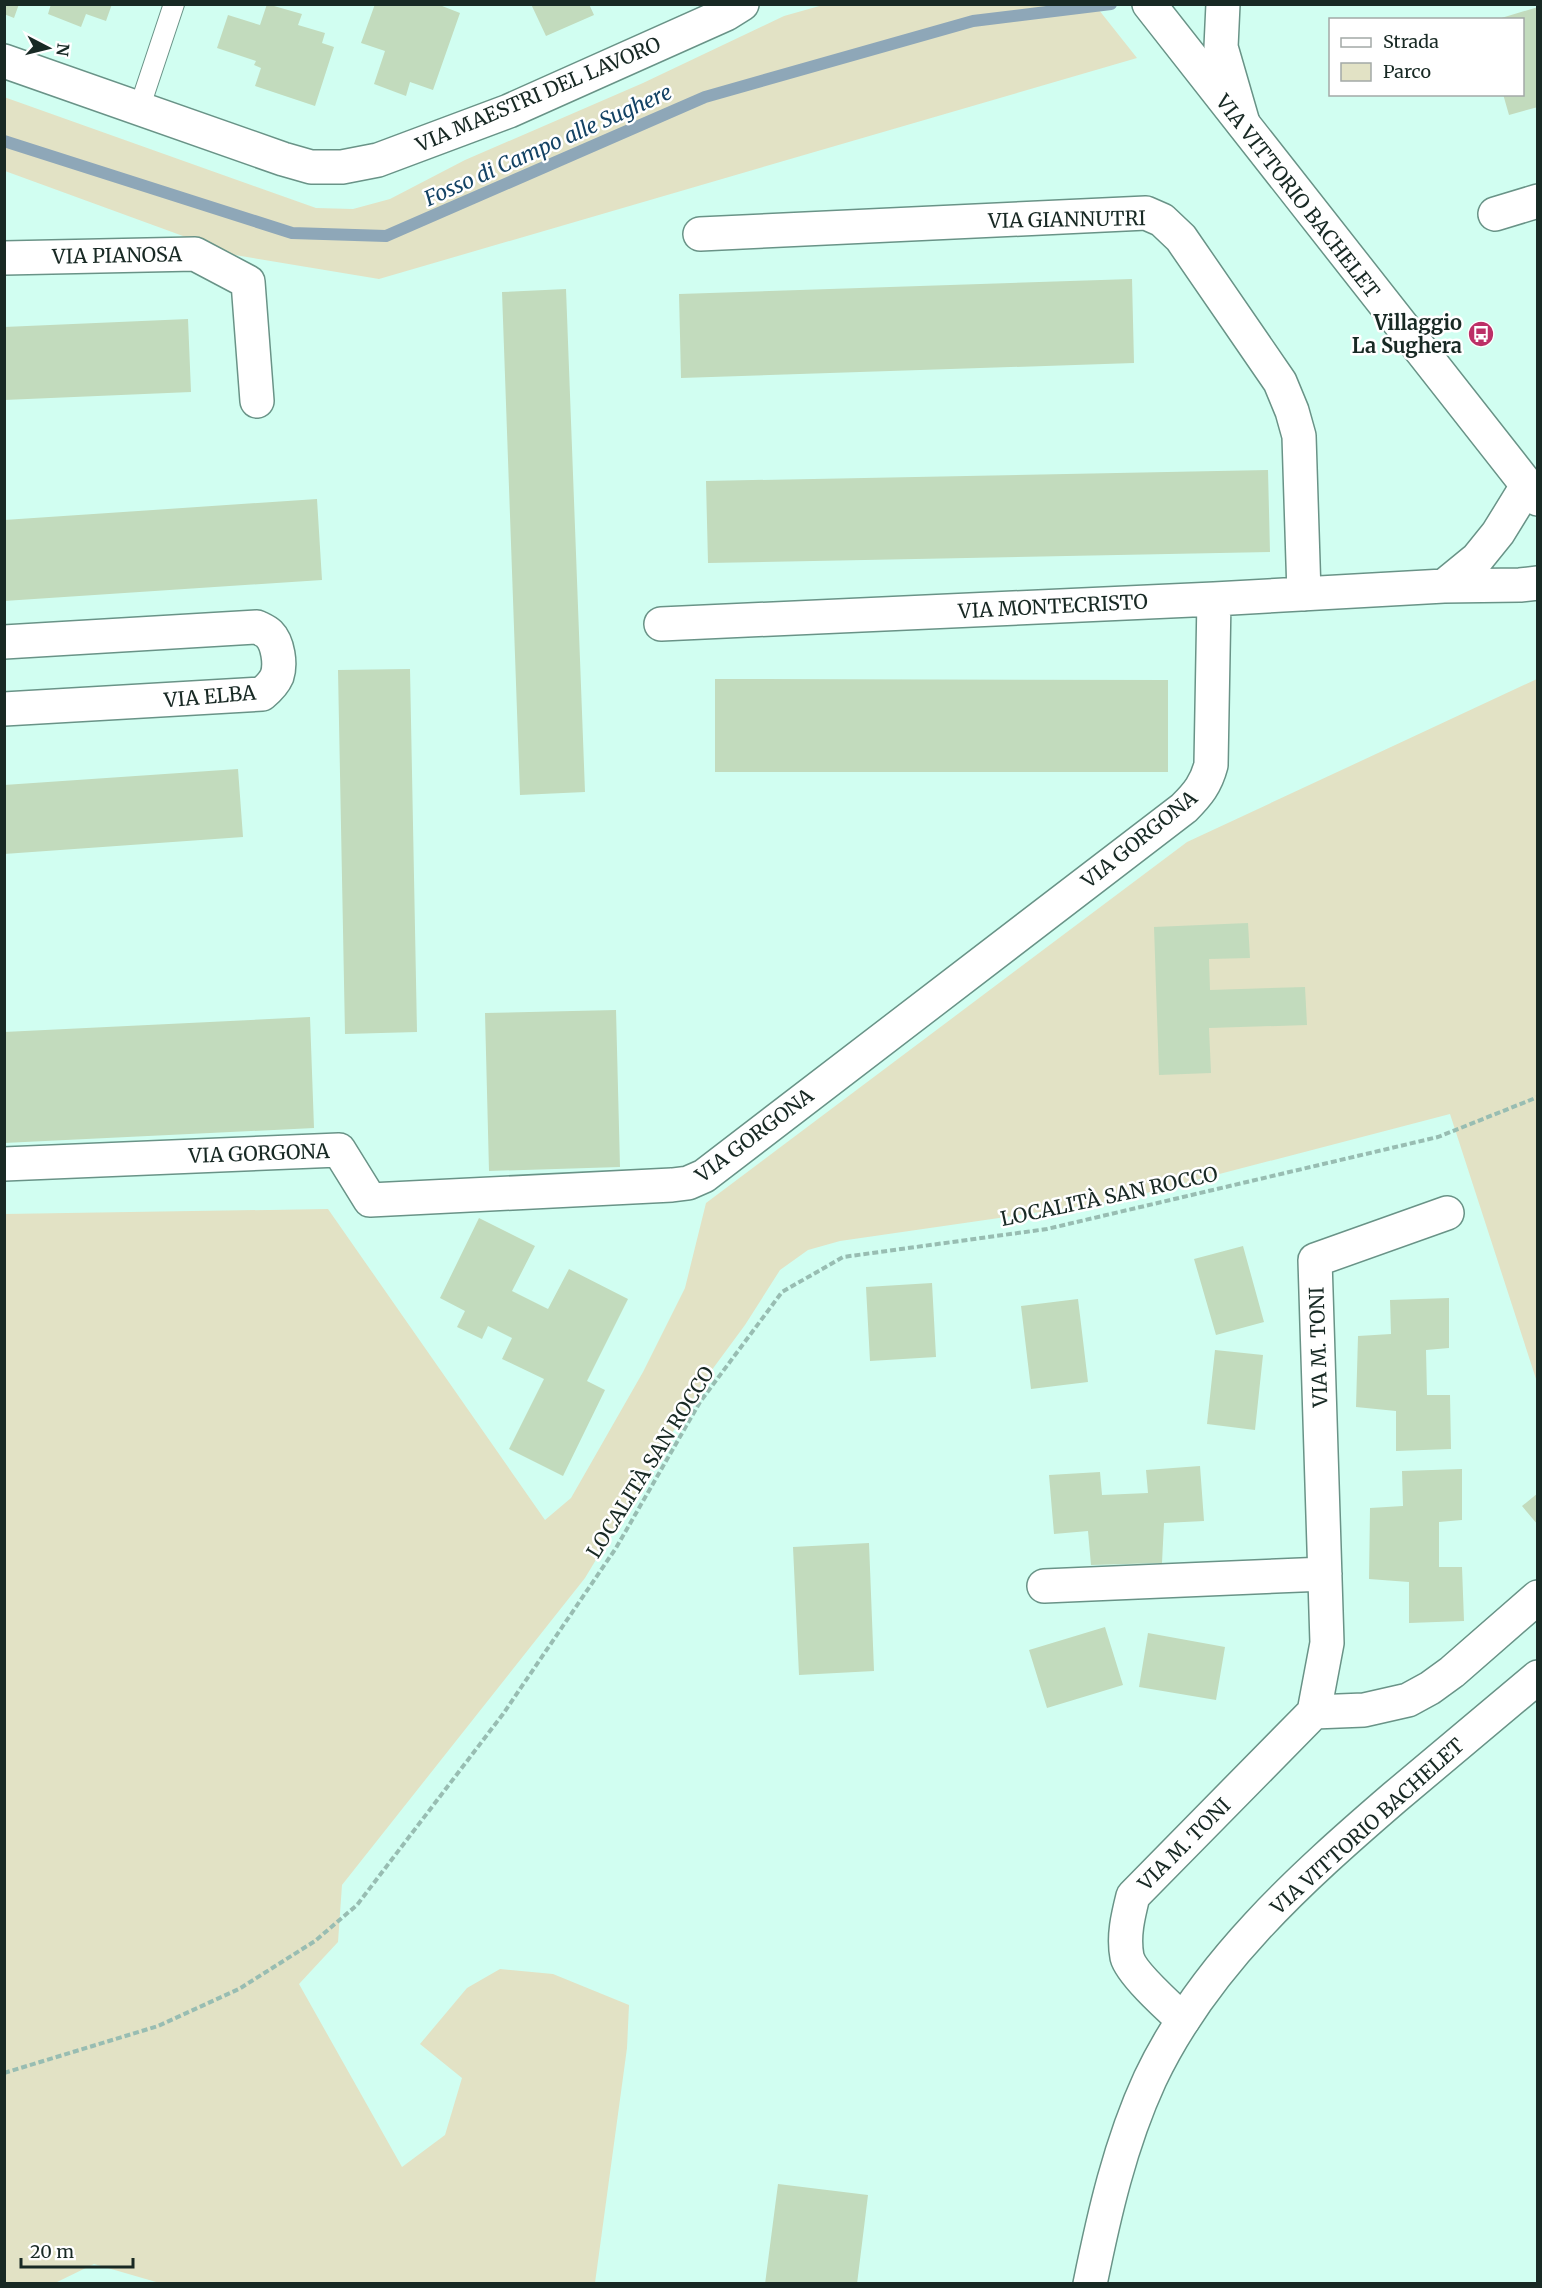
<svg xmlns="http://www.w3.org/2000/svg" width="1542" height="2288" font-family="Merriweather,serif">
<rect width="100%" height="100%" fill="#d1fef1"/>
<path fill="#e2e2c5" d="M823 5H1095L1137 58 379 279 235 255 5 171 4 97 316 208 353 209 390 199 465 160 643 83 784 16Z
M1537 679V1382L1450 1114 1116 1201 840 1241 808 1250 780 1270 745 1325 703 1382 585 1578 342 1885 338 1942 299 1984 402 2167 445 2135 462 2078 420 2044 467 1988 500 1969 553 1974 629 2005 627 2048 595 2283 163 2284 94 2264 55 2283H5L4 1214 328 1209 545 1520 571 1498 643 1372 685 1288 706 1203 1187 842Z"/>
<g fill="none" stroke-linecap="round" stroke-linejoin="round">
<path stroke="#8ea7b8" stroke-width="12" d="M4 141 292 233 386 236 705 97 973 21 1111 4"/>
</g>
<path fill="#c2dbbd" d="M4 4H19L14 18 4 14Z
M51 4H112L106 21 86 14 81 27 48 14Z
M267 4 302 14 298 25 325 33 322 43 334 47 315 106 255 86 261 68 254 65 256 61 217 48 228 15 260 25Z
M375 4H437L460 13 433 90 410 82 406 96 374 84 385 51 361 43Z
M531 4H589L594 15 546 36Z
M1538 7V107L1509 115 1503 94H1522V20L1498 19Z
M1132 279 1134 363 681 378 679 294Z
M566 289 585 792 520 795 502 292Z
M188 319 191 392 4 400V327Z
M1268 470 1270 552 708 563 706 481Z
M317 499 322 580 4 601V520Z
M410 669 417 1032 345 1034 338 670Z
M715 679 1168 680V772H715Z
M238 769 243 837 4 854V785Z
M1248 923 1250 958 1209 959 1210 990 1305 987 1307 1025 1209 1028 1211 1073 1159 1075 1154 927Z
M616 1010 620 1167 489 1171 485 1013Z
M310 1017 314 1128 4 1143V1032Z
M479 1218 535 1246 512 1291 548 1309 569 1269 628 1299 587 1381 605 1390 563 1476 509 1449 544 1379 502 1359 512 1338 488 1326 482 1339 457 1327 465 1311 440 1298Z
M1243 1246 1264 1322 1216 1335 1194 1259Z
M932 1283 936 1357 870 1361 866 1287Z
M1449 1298V1348L1426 1350 1427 1395H1450L1451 1449 1396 1451V1411L1356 1407 1358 1336 1391 1334 1390 1300Z
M1078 1299 1088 1382 1031 1389 1021 1306Z
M1215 1350 1263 1355 1255 1430 1207 1424Z
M1200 1466 1204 1521 1164 1523 1162 1563 1091 1565 1088 1531 1054 1534 1049 1475 1100 1472 1102 1495 1148 1493 1146 1470Z
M1462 1469V1520L1439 1522V1567H1462L1464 1621 1409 1623V1582L1369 1579 1370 1508 1403 1506 1402 1471Z
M1538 1493V1525L1522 1506Z
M869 1543 874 1671 799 1675 793 1547Z
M1105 1627 1123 1685 1047 1708 1029 1650Z
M1148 1633 1225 1647 1216 1700 1139 1687Z
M778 2184 868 2195 857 2284H765Z"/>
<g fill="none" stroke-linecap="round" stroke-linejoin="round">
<g stroke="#699387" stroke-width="22">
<path id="service" d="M139 109 174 4"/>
</g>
<g stroke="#699387" stroke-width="36">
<path id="minor" d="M1223 4 1221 47 1243 123
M4 61 283 159 311 167H342L378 160 509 111 726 14 742 4
M1495 214 1538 201
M700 234 1146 213 1162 220 1181 238 1280 382 1292 411 1299 436 1304 594
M4 258 195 254 248 282 257 401
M1444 586 1477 559 1498 533 1527 486
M661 624 1214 599 1444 586 1520 585 1538 583
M4 642 257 627C261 629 266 631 269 634 278 643 281 664 277 676 274 683 268 689 262 694L4 709
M4 1164 339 1150 370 1200 672 1185 688 1183 704 1176 1184 808C1198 794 1206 784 1211 765L1214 599
M1044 1586 1325 1574
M1314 1712 1364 1710 1408 1700 1430 1688 1452 1672 1538 1597
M1183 2020C1170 2008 1131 1973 1127 1957 1123 1936 1128 1916 1133 1896L1314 1712 1327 1643 1315 1260 1447 1213"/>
</g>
<g stroke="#699387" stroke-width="36">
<path id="tertiary" d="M1149 4 1538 499
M1090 2284C1104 2215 1120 2144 1150 2079 1204 1965 1301 1878 1395 1797 1442 1757 1490 1717 1538 1677"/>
</g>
<path stroke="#98bdb2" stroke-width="4" stroke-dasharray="6 3" stroke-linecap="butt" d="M4 2073 158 2026 239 1989 315 1941 357 1905 503 1714 616 1548 700 1402 782 1292 843 1257 1047 1229 1438 1137 1538 1097"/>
<use href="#service" stroke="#fff" stroke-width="20"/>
<use href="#minor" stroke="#fff" stroke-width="33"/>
<use href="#tertiary" stroke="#fff" stroke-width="33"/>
</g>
<defs>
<g id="bus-disc" transform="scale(1.35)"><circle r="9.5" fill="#bc3067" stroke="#fff"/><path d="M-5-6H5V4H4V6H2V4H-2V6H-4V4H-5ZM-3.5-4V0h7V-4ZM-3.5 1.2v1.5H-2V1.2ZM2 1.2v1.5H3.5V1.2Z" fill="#fff"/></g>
</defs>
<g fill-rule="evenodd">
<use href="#bus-disc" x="1481" y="334"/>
</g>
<g text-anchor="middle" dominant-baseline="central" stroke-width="5" stroke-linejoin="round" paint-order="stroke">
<g font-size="20" fill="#182924" stroke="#fff">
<text transform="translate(538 94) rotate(-23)">VIA MAESTRI DEL LAVORO</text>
<text transform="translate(1298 196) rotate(52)">VIA VITTORIO BACHELET</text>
<text transform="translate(1067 219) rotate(-1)">VIA GIANNUTRI</text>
<text transform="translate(117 255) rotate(-1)">VIA PIANOSA</text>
<text transform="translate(1053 606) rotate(-3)">VIA MONTECRISTO</text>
<text transform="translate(210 696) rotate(-5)">VIA ELBA</text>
<text transform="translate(1139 839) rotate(-39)">VIA GORGONA</text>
<text transform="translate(754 1135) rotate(-37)">VIA GORGONA</text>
<text transform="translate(259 1153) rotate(-2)">VIA GORGONA</text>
<text transform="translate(1109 1196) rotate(-12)">LOCALITÀ SAN ROCCO</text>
<text transform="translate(1318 1347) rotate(-92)">VIA M. TONI</text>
<text transform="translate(650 1462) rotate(-58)">LOCALITÀ SAN ROCCO</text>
<text transform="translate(1367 1826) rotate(-42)">VIA VITTORIO BACHELET</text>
<text transform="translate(1184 1844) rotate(-45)">VIA M. TONI</text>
</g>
<g font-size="20" font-weight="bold" fill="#182924" stroke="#fff" text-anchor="end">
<text x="1462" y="322">Villaggio<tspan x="1462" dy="23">La Sughera</tspan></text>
</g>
<g font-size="21" font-style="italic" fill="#134264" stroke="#fff">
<text transform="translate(548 145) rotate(-24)">Fosso di Campo alle Sughere</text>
</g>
</g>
<rect width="1542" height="2288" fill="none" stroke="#182924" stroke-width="12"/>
<rect x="1329" y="18" width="195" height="78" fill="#ffffff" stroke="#a3a9a7" stroke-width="1.5"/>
<rect x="1341" y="38" width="30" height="9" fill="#ffffff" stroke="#a3a9a7" stroke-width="1.5"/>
<text x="1383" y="48" font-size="18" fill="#182924">Strada</text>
<rect x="1341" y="63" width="30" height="18" fill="#e2e2c5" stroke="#a3a9a7" stroke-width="1.5"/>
<text x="1383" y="78" font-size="18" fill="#182924">Parco</text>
<g transform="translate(48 48) rotate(97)" stroke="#ffffff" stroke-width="4.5" paint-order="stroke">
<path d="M0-4.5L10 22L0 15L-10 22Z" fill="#182924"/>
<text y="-9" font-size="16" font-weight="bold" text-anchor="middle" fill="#182924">N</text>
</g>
<path d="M21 2258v9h112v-9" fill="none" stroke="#182924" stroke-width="3"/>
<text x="30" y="2258" font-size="18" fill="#182924" stroke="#ffffff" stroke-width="4.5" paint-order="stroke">20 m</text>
</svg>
